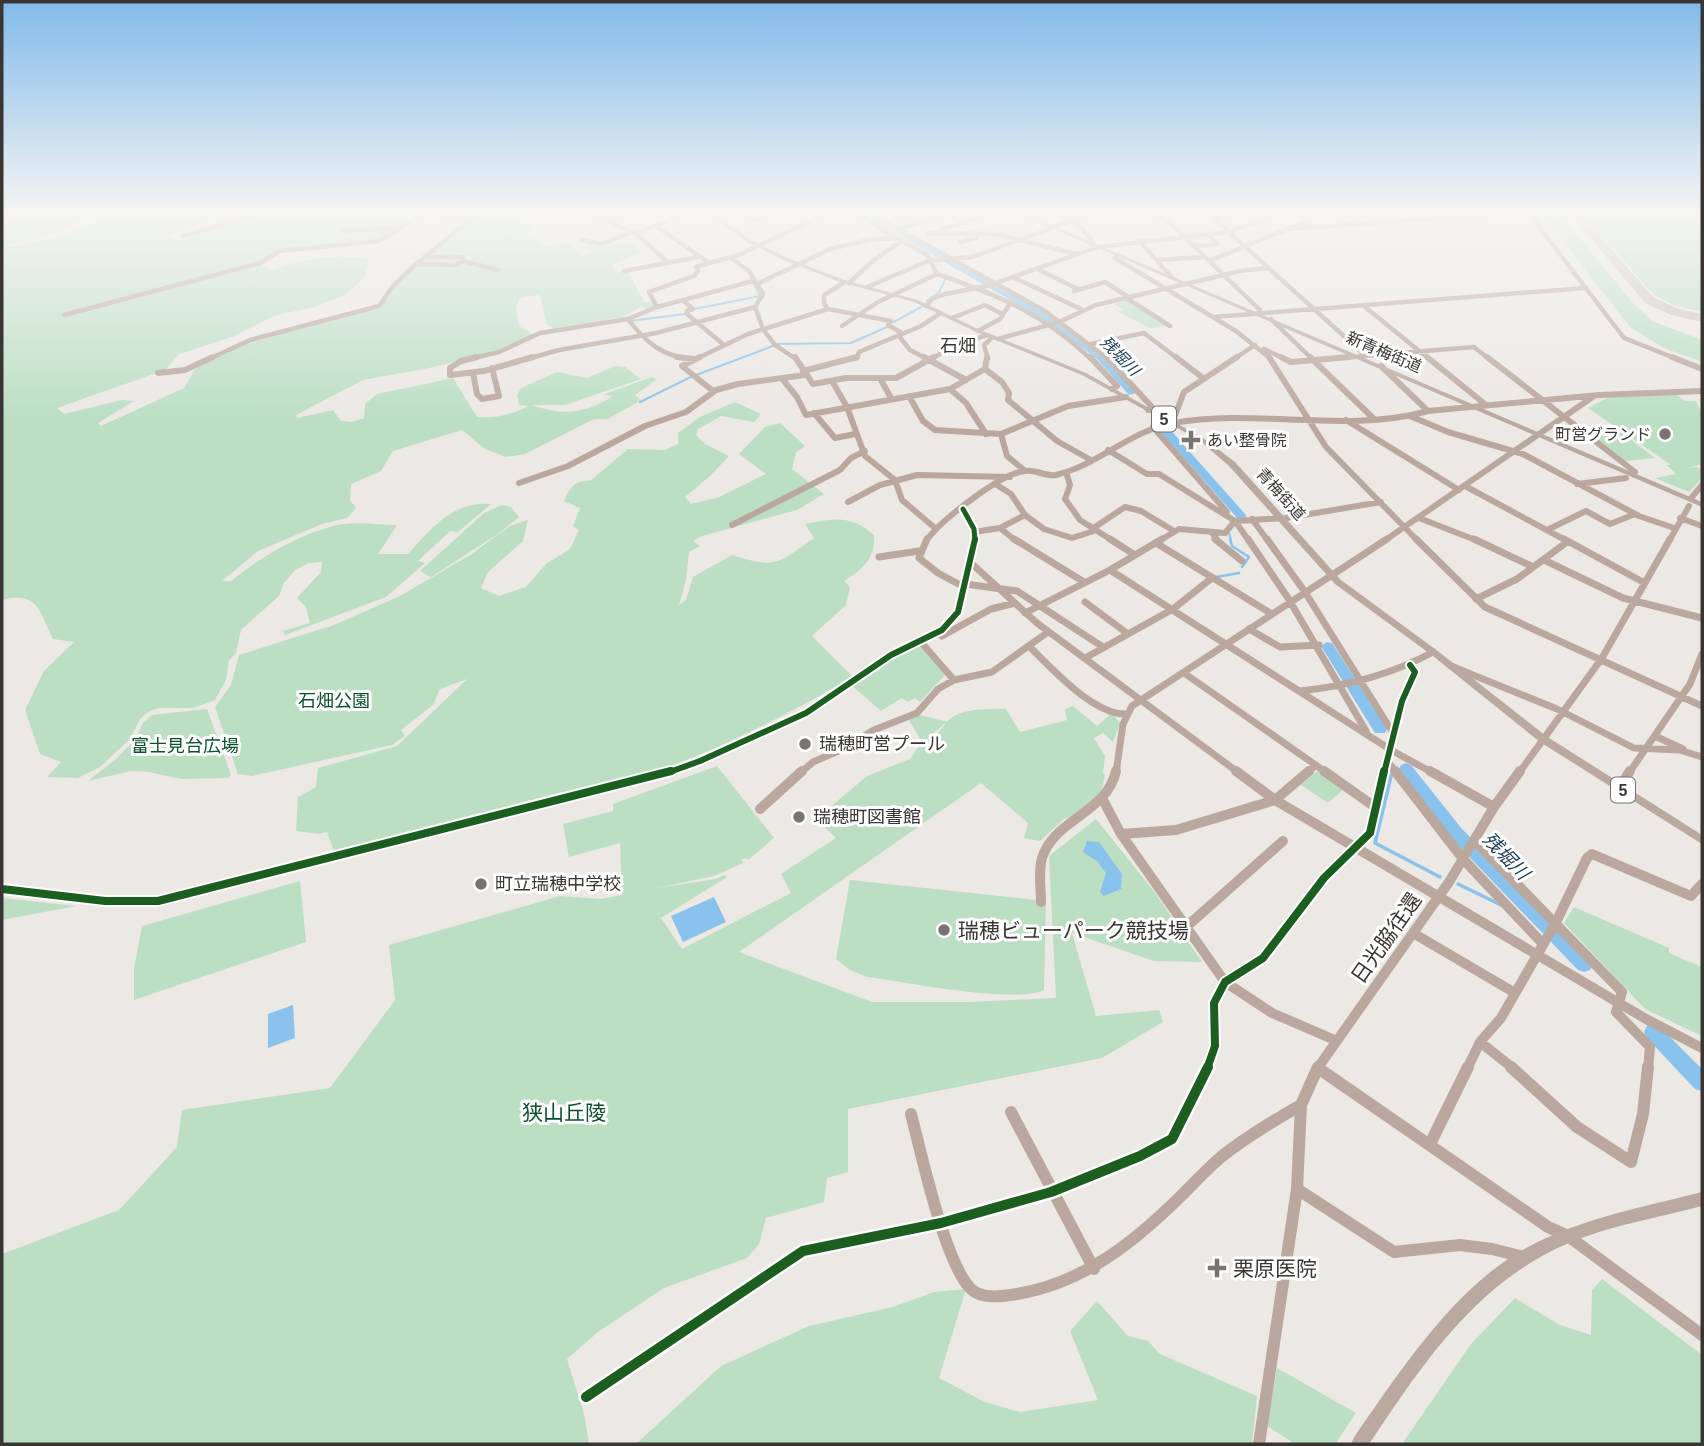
<svg xmlns="http://www.w3.org/2000/svg" width="1704" height="1446" font-family="Helvetica,'Noto Sans JP',sans-serif">
<rect width="100%" height="100%" fill="#ece8e4"/>
<path fill="#bcdfc4" d="M2 215H95L49 236 6 245V248L63 236 109 215H226L168 236 177 240 271 215H421L381 239 344 247 291 249 258 264 273 270C302 259 338 252 369 260L365 277 345 295 315 307 276 315 235 336 179 354 165 370 57 408 64 414 122 400 134 401 98 423 101 426 184 388 195 369 244 344 374 309 406 268 479 215H512L510 221 538 224 526 236 549 247 565 242 583 256 596 251 582 248 588 243 607 245 630 243 642 252 612 265 616 271 629 273 645 303 651 301 655 306 647 310 641 307 622 317 555 330 546 323 540 295 521 297 516 308 519 326 534 335 519 342V346L429 368 363 380 296 415 297 418 333 410 341 421 352 422 364 418 365 404 377 394 453 378 477 417C497 418 511 415 529 406L519 405 517 395 521 388 557 372 587 378 615 366 625 367 641 379 565 405H532C564 416 584 414 613 396L602 395 652 377 657 379 635 395 641 400 608 419H594L525 454 506 457 485 449 462 430 393 451 381 471 351 484 350 500 356 508 347 518 322 524 258 551 222 581H231C262 556 298 535 337 525 355 521 379 525 397 525L378 554H408C432 528 453 501 491 504L458 532 450 531 418 561 425 563 386 597 285 635 283 631 310 623 306 607 297 598 321 572 322 562 309 563 295 570 284 583 279 596 241 630 236 653 229 660 226 680 215 700 193 708H159L148 712 140 719 130 739 100 767 78 778 47 777 61 762 40 754 25 710 44 671 74 642 53 639C39 611 38 591 2 600Z
M1543 215H1560L1634 304 1652 321 1702 340V362L1664 348 1630 327Z
M1584 215 1699 216 1702 219V312L1673 305 1654 295Z
M1127 300 1168 325 1150 328 1118 312 1123 310 1114 304Z
M1675 393 1685 401H1696L1702 413V464L1688 468 1696 467 1702 470V478L1689 492 1655 478 1676 474 1667 465H1671L1588 408 1611 396Z
M735 402 761 414 754 422 721 416 698 429 696 435 705 444 729 456 710 476 685 497 691 504 719 497 766 474 739 454 765 427 780 423 805 446 796 452 792 469 824 494 797 510 702 536 693 541 700 546 689 552 686 580 679 605 686 600 693 577 732 555C776 569 777 564 814 538L805 524C835 519 849 514 874 535 876 558 862 570 844 581L850 587 846 605 812 636 853 677C783 717 714 753 637 778L334 851 327 832 318 834 296 831 298 797 316 787 318 768 397 746 467 679 440 689 433 705 401 730 405 736 392 745 252 776 238 774 215 707 231 685 239 655 334 625 400 596 470 555 510 526 528 520 523 541 488 572 481 588 499 596 526 587 546 564 570 549 579 530 573 526 580 508 564 501C569 489 575 479 590 481L628 449 665 450 678 444V433L700 417Z
M1621 432 1655 458 1626 461 1591 435Z
M502 505 511 507 519 517 498 534 431 577 420 571 484 513Z
M918 644 945 675 920 702 915 698 908 702 902 698 881 711 851 685 893 656Z
M1073 706 1097 726 1112 713 1120 723 1113 742 1103 733 1094 738 1105 756 1103 773 1105 775 1098 807 1064 819 1040 841 1024 838 1028 823 981 783 739 952 872 1002H969L1056 998 1049 856 1096 819 1156 894 1202 962 1154 961 1072 933 1096 1016 1159 1010 1163 1022 1102 1058 848 1109V1172L827 1178 824 1202 766 1218 759 1244 747 1258 664 1288 598 1332 567 1359 584 1414 589 1444H2V1254L119 1210 177 1147 182 1110 330 1088 395 1000 389 945 560 896 601 899 622 895 620 843 569 857 563 824 613 811V804L717 766 774 838 748 860 746 858 741 860 743 863 714 876 657 888 716 879 725 875 727 877 661 918 682 949 791 893 781 874 836 838 816 819 867 776 910 759 922 742 909 720 920 715 947 722 924 741C944 733 942 723 954 716 969 708 990 709 1006 709L1020 732 1067 720 1065 709Z
M207 709 231 775 228 778 181 779 149 772 131 771 88 781 117 758 135 740 143 723 152 715Z
M1318 770 1345 788 1328 803 1301 785Z
M850 880 1046 901 1044 990C1014 1004 906 982 867 977L850 970 836 959Z
M300 881 306 942 134 1000V969L142 926Z
M2 898 76 906 2 920Z
M1574 907 1669 948V953L1702 967V1036L1645 1009 1564 923Z
M1602 1279 1702 1355V1444H1402L1471 1344 1515 1298 1560 1325 1591 1335 1592 1290Z
M966 1289 939 1378 985 1402 1020 1412 1098 1400 1070 1331 1097 1301 1128 1336 1148 1341 1160 1354 1257 1396 1252 1444H636L721 1366 809 1326 893 1307 934 1292Z
M1277 1368 1356 1413 1335 1444H1295L1267 1426Z"/>
<path fill="#89c2ec" d="M1087 841 1099 842 1122 874 1121 889 1104 896 1100 892 1106 873 1097 861 1083 852Z
M714 897 726 922 683 942 671 916Z
M293 1005 295 1038 268 1048V1014Z"/>
<g fill="none" stroke-linecap="round" stroke-linejoin="round">
<path stroke="#89c2ec" stroke-width="2" d="M927 301 939 292 946 278
M694 309 760 296 753 283
M629 321 685 314
M894 322 923 306
M640 402 691 377 778 344 851 343 887 327
M1229 533 1231 541"/>
<path stroke="#89c2ec" stroke-width="2.5" d="M1230 539 1232 546 1249 557 1242 567
M1216 577 1239 573"/>
<path stroke="#89c2ec" stroke-width="3.5" d="M1392 772 1375 843 1440 877
M1458 884 1501 905"/>
<path fill="#89c2ec" fill-rule="evenodd" d="M863 215H872L1054 318 1103 355 1137 393 1129 395 1097 359 1048 322Z
M1163 425 1167 426 1246 515V519H1238L1159 430 1158 428Z
M1327 642 1332 643 1385 725 1387 729 1385 733H1375L1321 646Z
M1406 763 1411 765 1462 829 1590 958 1593 964 1590 970 1584 972 1578 970 1452 839 1401 773 1399 769 1401 765Z
M1653 1023 1659 1026 1702 1069V1091L1695 1089 1647 1038 1644 1032 1647 1026Z"/>
<path fill="#cec6c0" fill-rule="evenodd" d="M1571 215H1582L1653 297 1679 309 1702 314V322L1671 315 1645 303Z"/>
<path stroke="#baa89e" stroke-width="4.5" d="M437 215 472 218
M594 215 635 233 669 263
M743 215 752 221 772 215
M860 215 896 238
M873 215 1045 311 1108 359
M948 215 967 223
M1058 215 1081 227 1092 241 1091 244
M1156 215 1169 222 1260 310 1259 314
M1210 215 1366 356
M1296 215 1311 223
M1347 215 1359 224
M1530 215 1624 338 1677 359
M603 219 620 215
M1215 219 1236 215
M885 223 909 215
M656 226 709 263 739 255 823 215
M1050 227 1091 215
M1287 229 1486 215
M897 230 941 215
M940 230 987 215
M342 231 401 228
M635 233 684 215
M927 233 996 234 1076 254
M183 236 256 215
M581 240 601 244 633 232
M1140 241 1171 277
M960 242 976 238 978 234
M1192 246 1218 244 1208 234
M1118 255 1115 258 1236 331 1271 359
M1158 260 1204 257
M463 261 498 270
M1209 261 1307 221
M417 264 456 265 463 261V257H424
M1039 270 1078 289
M624 271 698 257
M1015 278 1083 310
M845 282 824 295V303L828 309 891 321 888 325 902 333
M849 283 875 259 902 241
M757 284 830 249 868 240 896 238 927 255 937 274C998 295 1044 314 1091 359
M867 287 928 261 972 257 1052 228
M1074 291 1105 282 1130 298
M1128 299 1170 326
M684 301 693 309 687 311V314L724 345
M926 306 932 299 945 294 987 286 1098 247 1229 232 1274 215
M1364 306 1429 359
M657 307 649 292 694 276 698 271 696 267 709 263
M755 307 763 329 775 345 796 359
M64 315 260 263 279 251 379 241 422 215
M1213 317 1585 288
M952 318 985 305 1002 314
M628 319C645 342 664 358 694 359
M1271 319 1312 359
M842 326 878 302 937 274
M978 331 1000 319 1011 302
M899 336 910 350 927 359
M998 339 1059 322 1096 305 1240 271 1268 268
M1091 344 1144 333 1178 359
M1264 349 1285 359
M209 359 250 340 379 306 393 286 415 265 476 215
M469 359 499 352 540 333 628 319 657 307 753 281
M527 359 559 350 656 333 755 307 763 294 749 271 731 258
M696 359 748 334 828 309
M853 359 857 358 859 352 921 326 941 313
M931 359 960 343 988 335
M988 359 984 345 993 337
M1234 359 1255 345
M1328 359 1474 347 1489 359"/>
<path stroke="#baa89e" stroke-width="6" d="M477 357 461 361 450 368V375L484 371 533 357
M677 357 694 359
M700 357 682 366 713 391
M795 357 813 384 846 378H896L934 357
M924 357 966 380
M1090 357 1117 386 1112 389
M1106 357 1152 407 1148 410
M1176 357 1203 378
M1269 357 1326 447 1418 541
M1281 357 1291 362 1349 357
M1310 357 1373 418
M1427 357 1486 405
M1487 357 1635 472
M1672 357 1702 369
M1381 366 1428 411
M985 369 1002 382 1009 393 1008 400 1057 441 1091 460
M803 371 857 357
M158 373 185 370 213 357
M473 373 477 394 482 399 499 396 492 368
M881 380 891 398
M784 381 797 397 806 415 950 389 985 369 987 357
M832 381 847 407 865 456 895 480 902 500 935 528
M950 389 966 403 986 434
M909 396 923 421 935 430 1001 434 1068 406 1126 397
M814 413 835 438 855 434
M1410 416 1448 432 1523 454 1639 516 1674 528
M1346 420 1459 490
M1172 423 1184 392 1237 357
M1153 427 1227 512
M1001 434 1007 456 1024 470
M1108 450 1147 474H1159L1235 521 1249 541
M1066 472 1070 485 1065 499 1080 520 1113 541
M519 483 568 466 645 426 686 412 716 390 738 384 805 375
M1577 484 1626 478
M997 485 1011 494 1025 515 1044 529 1072 538 1094 531
M1465 486 1567 541
M1692 497 1702 485
M848 502 880 485 917 475 1010 477
M963 509 974 529 975 541
M1419 518 1478 541
M1680 518 1702 526
M1252 519 1268 541
M732 525 840 470 851 458 865 451
M1000 528 1016 541
M1092 529 1125 507 1141 511 1174 531
M1547 530 1586 511 1610 524 1635 514
M974 532 1000 528 1025 515
M1213 534 1218 541
M926 541C940 521 1001 473 1025 471 1035 469 1046 477 1056 475 1098 465 1130 431 1173 423 1257 408 1345 434 1428 411L1599 395 1702 391
M1159 541 1179 529 1225 533 1235 521 1286 518 1381 502
M1384 541 1594 396
M1669 541 1689 506"/>
<path stroke="#baa89e" stroke-width="7" d="M927 539 919 558 938 573 964 587
M1014 539 1084 582
M1110 539 1135 555
M1215 539 1242 561
M1248 539 1288 598 1366 731
M1267 539 1305 592 1393 733
M1416 539 1485 607 1702 706
M1474 539 1533 567
M1564 539 1643 582
M1156 543 1272 614
M879 557 919 551
M1544 560 1623 598 1702 618
M971 563 1037 623 1239 773
M1110 570 1391 750 1433 773
M965 584 1017 591 1103 647
M1476 599 1517 579 1567 542
M1085 602 1128 634
M1025 613 1110 570 1162 539
M1249 629 1280 647 1319 645
M942 636 991 609 1015 603
M920 641 954 680
M1029 646C1051 668 1093 714 1125 714
M1085 658 1173 609 1212 578
M1451 666 1557 709 1634 748 1680 750 1702 757
M1184 673 1327 773
M1300 691C1348 686 1391 675 1433 652
M1655 736 1683 749
M1388 762 1397 773
M667 773 700 761 806 713 891 655 942 630 958 612 975 539
M800 773 813 762 841 750 874 730 917 713 938 689 954 680 992 672 1048 632
M1116 773 1123 724 1132 706 1387 539
M1307 773 1316 765
M1384 773 1402 701 1415 672 1410 665
M1519 773 1602 658 1670 539
M1629 773 1690 684 1702 654"/>
<path stroke="#baa89e" stroke-width="10" d="M1236 771 1275 800 1646 1019 1702 1048
M1324 771 1375 807
M1395 771 1463 859 1543 944
M1430 771 1494 807
M1619 788 1630 771
M1103 800 1121 834 1225 982 1272 1013 1337 1041
M760 809 802 771
M1121 834 1176 830 1275 800 1309 771
M1474 840 1622 992 1616 1012 1650 1047 1648 1069
M2 889 105 901H158L671 771
M1041 902C1041 888 1038 872 1042 858 1054 819 1107 813 1116 771
M1185 928 1283 841
M1413 933 1515 993
M1480 1042 1514 1069
M1207 1069 1215 1046 1214 1003 1225 982 1263 958 1324 878 1370 833 1384 771
M1317 1069 1449 882 1494 807 1520 771
M1467 1069 1480 1042 1501 1018 1556 922 1587 858 1592 854 1691 896 1702 884"/>
<path stroke="#baa89e" stroke-width="12" d="M1511 1067 1577 1127 1631 1162 1643 1114 1648 1067
M1318 1068 1548 1227 1568 1236 1702 1335
M1011 1112 1094 1269
M911 1114C921 1152 945 1264 971 1289 982 1300 1004 1296 1017 1294 1083 1283 1133 1243 1179 1198 1193 1184 1206 1170 1221 1157 1246 1137 1273 1121 1301 1105
M1430 1144 1468 1067
M1297 1189 1394 1252 1460 1245 1492 1249 1524 1257
M586 1397 803 1251 941 1223 1051 1192 1140 1156 1172 1139 1208 1067
M1259 1444 1297 1189 1301 1105 1318 1067"/>
<path fill="#b9a99f" fill-rule="evenodd" d="M709 215H715L753 241 790 259 844 280 918 300 980 330 1086 373 1203 438 1235 462 1341 580 1439 652 1546 736 1702 835V844L1540 742 1433 656 1335 584 1229 466 1199 440 1082 375 976 332 914 302 840 282 786 261 749 243Z
M1021 215H1028L1702 502V507Z
M1702 1192V1206C1658 1218 1611 1225 1569 1243 1476 1282 1423 1364 1369 1444H1351C1355 1434 1362 1426 1368 1417 1379 1401 1390 1385 1402 1369 1437 1322 1476 1275 1528 1247 1582 1218 1644 1207 1702 1192Z"/>
<g stroke="#fff" stroke-width="9">
<path id="cycleway-far3" d="M963 509 974 529 975 541"/>
</g>
<g stroke="#fff" stroke-width="10">
<path id="cycleway-far2" d="M667 773 700 761 806 713 891 655 942 630 958 612 975 539
M1384 773 1402 701 1415 672 1410 665"/>
</g>
<g stroke="#fff" stroke-width="12">
<path id="cycleway-far1" d="M2 889 105 901H158L671 771
M1207 1069 1215 1046 1214 1003 1225 982 1263 958 1324 878 1370 833 1384 771"/>
</g>
<g stroke="#fff" stroke-width="15">
<path id="cycleway" d="M586 1397 803 1251 941 1223 1051 1192 1140 1156 1172 1139 1208 1067"/>
</g>
<use href="#cycleway-far3" stroke="#1b5e20" stroke-width="5"/>
<use href="#cycleway-far2" stroke="#1b5e20" stroke-width="6"/>
<use href="#cycleway-far1" stroke="#1b5e20" stroke-width="8"/>
<use href="#cycleway" stroke="#1b5e20" stroke-width="10"/>
</g>
<linearGradient id="sky" x2="0" y2="1"><stop stop-color="#82baea"/><stop offset="0.51" stop-color="#f6f5f3"/><stop offset="1" stop-color="#f6f5f3" stop-opacity="0"/></linearGradient>
<rect width="1704" height="418" fill="url(#sky)"/>
<g fill="#787471" stroke="#fff" stroke-width="2.5">
<circle cx="1665" cy="434" r="7"/>
<path d="M1187.5 429.5h7v7h7v7h-7v7h-7v-7h-7v-7h7z"/>
<circle cx="805" cy="744" r="7"/>
<circle cx="799" cy="817" r="7"/>
<circle cx="481" cy="884" r="7"/>
<circle cx="944" cy="930" r="7"/>
<path d="M1213.5 1257.5h7v7h7v7h-7v7h-7v-7h-7v-7h7z"/>
</g>
<g text-anchor="middle" dominant-baseline="central" stroke-width="6" stroke-linejoin="round" paint-order="stroke">
<g font-size="16" fill="#393533" stroke="#fff">
<text transform="translate(1384 352) rotate(23)">新青梅街道</text>
<text transform="translate(1281 494) rotate(48)">青梅街道</text>
</g>
<g font-size="16" font-style="italic" fill="#1b3d58" stroke="#fff">
<text transform="translate(1120 356) rotate(45)">残堀川</text>
</g>
<g fill="#fff" stroke="#747270" stroke-width="2">
<rect x="1152" y="406.5" width="24" height="25" rx="5"/>
<rect x="1611" y="777.5" width="24" height="25" rx="5"/>
</g>
<g font-size="16" font-weight="bold" fill="#393533">
<text x="1164" y="419">5</text>
<text x="1623" y="790">5</text>
</g>
<g font-size="16" fill="#393533" stroke="#fff" text-anchor="end">
<text x="1651" y="434">町営グランド</text>
<text x="1207" y="440" text-anchor="start">あい整骨院</text>
</g>
<g font-size="18" fill="#393533" stroke="#fff">
<text x="958" y="346">石畑</text>
</g>
<g font-size="18" fill="#0a512c" stroke="#fff">
<text x="334" y="701">石畑公園</text>
<text x="185" y="746">富士見台広場</text>
</g>
<g font-size="18" fill="#393533" stroke="#fff" text-anchor="start">
<text x="819" y="744">瑞穂町営プール</text>
<text x="813" y="817">瑞穂町図書館</text>
<text x="495" y="884">町立瑞穂中学校</text>
</g>
<g font-size="19" font-style="italic" fill="#1b3d58" stroke="#fff">
<text transform="translate(1506 856) rotate(46)">残堀川</text>
</g>
<g font-size="21" fill="#393533" stroke="#fff" text-anchor="start">
<text x="958" y="930">瑞穂ビューパーク競技場</text>
<text x="1233" y="1268">栗原医院</text>
</g>
<g font-size="21" fill="#393533" stroke="#fff">
<text transform="translate(1386 938) rotate(-55)">日光脇往還</text>
</g>
<g font-size="21" fill="#0a512c" stroke="#fff">
<text x="564" y="1112">狭山丘陵</text>
</g>
</g>
<rect width="1704" height="1446" fill="none" stroke="#393533" stroke-width="7"/>
</svg>
